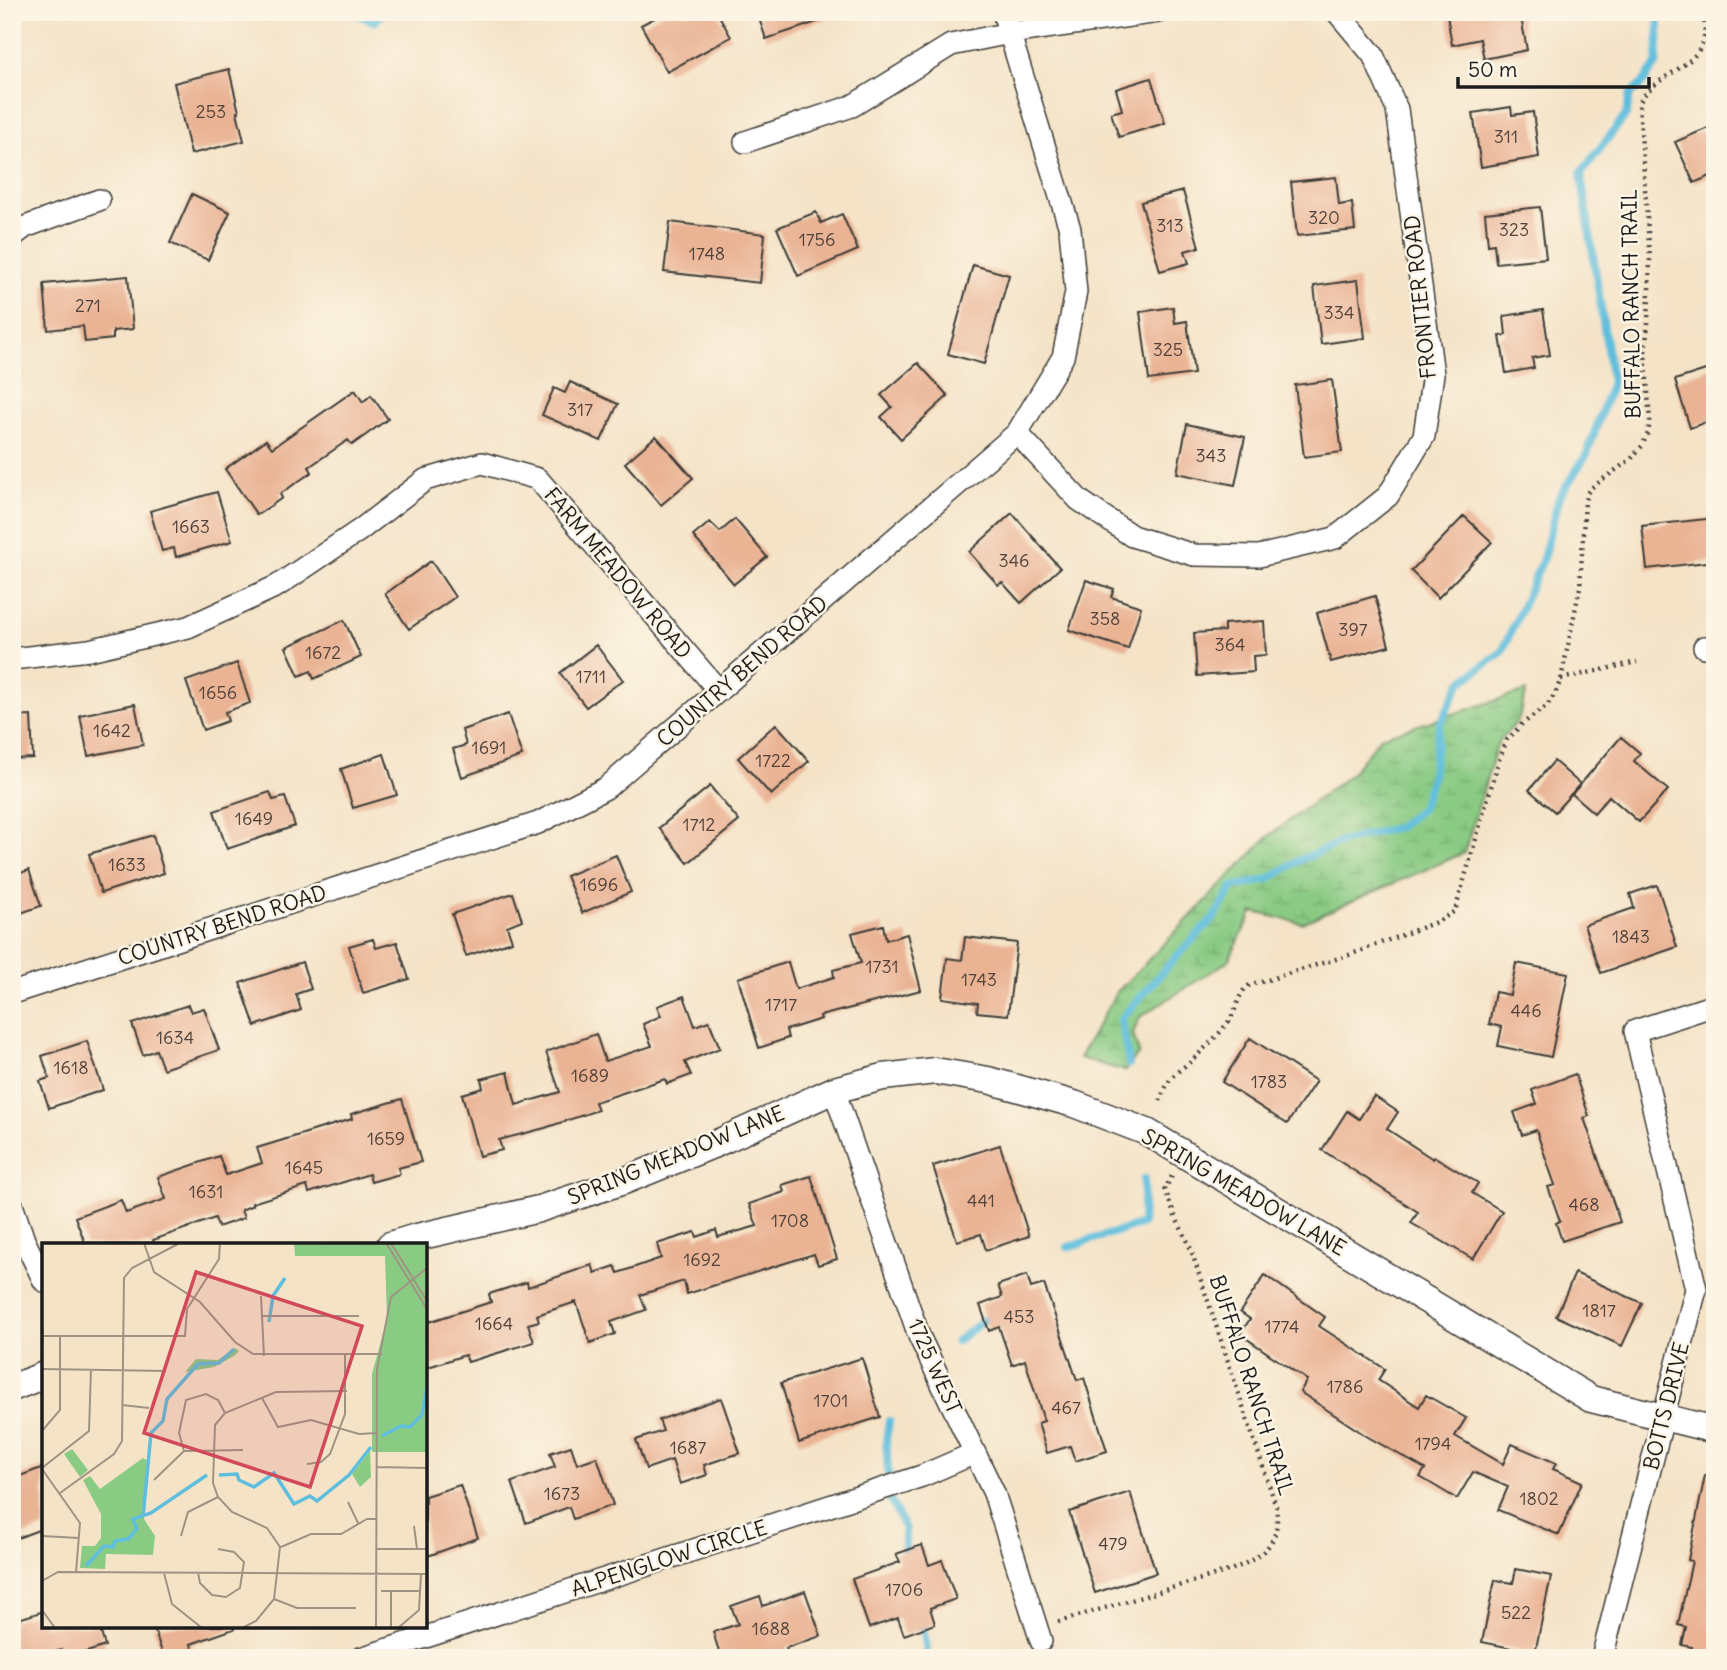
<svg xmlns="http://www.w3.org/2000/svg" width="1727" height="1670" font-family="Delius,sans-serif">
<defs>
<pattern id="wetland-marsh" width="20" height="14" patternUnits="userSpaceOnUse" patternTransform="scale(1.75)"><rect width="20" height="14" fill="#8acb84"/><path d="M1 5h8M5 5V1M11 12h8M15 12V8" fill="none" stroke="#76ae71"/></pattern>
</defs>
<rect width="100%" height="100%" fill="#fcf5e5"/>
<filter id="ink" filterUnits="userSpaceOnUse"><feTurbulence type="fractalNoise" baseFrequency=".0143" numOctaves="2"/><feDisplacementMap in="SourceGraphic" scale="14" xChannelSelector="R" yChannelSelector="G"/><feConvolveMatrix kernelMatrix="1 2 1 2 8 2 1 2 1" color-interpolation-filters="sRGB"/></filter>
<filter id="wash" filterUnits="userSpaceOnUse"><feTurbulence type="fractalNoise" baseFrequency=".00686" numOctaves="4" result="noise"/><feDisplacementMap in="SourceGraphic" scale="28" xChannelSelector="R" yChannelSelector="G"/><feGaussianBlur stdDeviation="1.57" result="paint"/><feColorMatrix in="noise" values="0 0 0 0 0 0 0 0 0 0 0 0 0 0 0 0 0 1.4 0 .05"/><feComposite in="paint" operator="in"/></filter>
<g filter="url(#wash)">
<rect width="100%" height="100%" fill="#f4e3c7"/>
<path fill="url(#wetland-marsh)" stroke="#537450" stroke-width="2" d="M1526 691 1518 721 1498 742 1464 853 1302 923 1253 912 1228 961 1140 1017 1133 1033 1139 1053 1125 1071 1079 1058 1116 993 1270 835 1351 774 1380 737Z"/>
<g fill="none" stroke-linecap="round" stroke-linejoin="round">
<path stroke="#5fbedd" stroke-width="8" d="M353 12 375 22 383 12
M1129 1064 1121 1019 1175 958 1213 919 1233 887 1267 880 1298 861 1341 842 1398 827 1421 809 1431 780 1439 726 1460 683 1502 652 1543 559 1559 497 1587 454 1612 382 1581 173 1626 115 1630 95 1642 84 1657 63 1659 24 1657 12
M1068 1247 1142 1224 1144 1179
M957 1341 993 1313
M889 1421 886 1440 890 1499 905 1529V1559
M922 1619 928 1658"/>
</g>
<g id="blocks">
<path fill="#eab394" d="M666 12H717L731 37 667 72 641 25Z
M757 12H835V16L766 39Z
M1463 12H1520L1527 50 1484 59 1480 39 1452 45 1447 15Z
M229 69 239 112H237L244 141 191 154 174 83Z
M1151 78 1165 123 1119 137 1111 113 1122 110 1116 89Z
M1511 107 1512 115 1533 112 1539 157 1481 167 1473 113Z
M1715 125V174L1694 183 1675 142Z
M1336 177 1339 205 1352 203 1355 230 1297 236 1291 182Z
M1183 191 1199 247 1185 251 1189 263 1160 271 1141 202Z
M192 194 230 212 208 260 170 243Z
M1540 207 1546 258 1496 263 1494 244 1488 245 1485 213Z
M816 212 821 223 842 214 858 250 798 276 777 228Z
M670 222 765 234 760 283 664 272Z
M973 265 1009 275 984 364 948 354Z
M128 276 133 329 113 331V339L85 342 83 326 48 330 44 284Z
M1358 280 1365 338 1321 344 1314 286Z
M1173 307 1175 323 1187 321 1194 374 1149 380 1140 312Z
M1543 310 1550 355 1532 358 1534 368 1506 373 1500 336 1506 335 1504 316Z
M918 363 948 396 901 439 881 417 892 407 881 395Z
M1715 367V419L1690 428 1675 380Z
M1332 380 1342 452 1304 457 1295 385Z
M570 382 618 404 601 441 542 415 554 388 565 393Z
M355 390 363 402 371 395 388 419 352 445 348 440 309 467 312 472 280 494 282 498 257 515 225 469 266 440 272 448Z
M1187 424 1245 437 1235 485 1177 473Z
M656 436 693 478 661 505 625 463Z
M217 492 232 541 176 557 174 548 162 551 150 511Z
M1012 513 1060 568 1021 603 1002 582 998 585 969 552Z
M1464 516 1492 542 1438 598 1411 571Z
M1715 518V561L1647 569 1642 526Z
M735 519 767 557 734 584 693 536 710 522 720 532Z
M431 561 455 597 409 629 385 594Z
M1086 580 1114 589 1111 597 1141 607 1128 649 1069 630Z
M1375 596 1389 646 1331 662 1317 613Z
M344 620 361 657 314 679 311 671 299 676 286 647Z
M1264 621 1266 655 1253 656 1254 672 1197 676 1194 633 1224 631V624Z
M596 645 623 680 586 707 560 673Z
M237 663 250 703 225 712 228 721 203 730 186 681Z
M135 704 143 745 88 756 80 715Z
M508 714 522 756 462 777 453 749 466 745 462 730Z
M31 716 33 758 12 759V717Z
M776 724 809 761 771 795 738 758Z
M1621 737 1640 753 1634 761 1668 790 1639 822 1609 796 1594 813 1572 794Z
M384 754 397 795 353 808 341 769Z
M1554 761 1580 784 1555 812 1529 790Z
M710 786 739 821 688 863 659 828Z
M270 792 273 800 285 797 295 826 227 849 214 811Z
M153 835 164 873 101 893 89 854Z
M616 855 631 892 582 913 566 876Z
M29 870 41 906 12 916V876Z
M1657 885 1677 947 1601 973 1584 925 1634 908 1630 894Z
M513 893 522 920 507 926 512 941 466 956 452 914Z
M883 925 886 940 907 934 921 990 820 1016 821 1019 786 1030 788 1038 759 1048 738 978 788 962 796 989 834 977 833 970 861 963 852 933Z
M965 937 1017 943 1008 1015 977 1012 978 1003 942 998 947 958 962 960Z
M373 939 376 948 397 942 409 979 363 993 349 946Z
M302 962 311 989 296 994 301 1010 255 1026 240 983Z
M1516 963 1568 973 1551 1057 1498 1046 1502 1027 1489 1024 1495 992 1510 995Z
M684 996 695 1026 709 1021 720 1048 685 1062 691 1075 667 1084 665 1079 595 1102 598 1110 545 1128 499 1140 502 1150 479 1156 462 1094 483 1088 481 1079 508 1072 516 1105 560 1092 546 1052 596 1034 605 1061 652 1046 643 1024 661 1016 657 1006Z
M188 1005 191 1012 204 1008 219 1050 163 1069 156 1050 143 1055 132 1024Z
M1250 1038 1316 1081 1287 1124 1222 1082Z
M87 1041 103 1090 49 1108 40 1081 49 1078 42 1056Z
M1575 1074 1589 1116 1584 1118 1620 1222 1562 1241 1556 1223 1560 1221 1548 1187 1555 1185 1536 1130 1522 1135 1514 1112 1537 1104 1532 1090Z
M1374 1096 1398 1112 1387 1129 1433 1159 1435 1157 1478 1183 1472 1193 1502 1211 1473 1259 1411 1223 1418 1212 1322 1150 1347 1111 1359 1119Z
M402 1099 421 1162 398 1168 400 1174 371 1182 369 1174 309 1193 307 1186 252 1203 253 1205 241 1210 244 1218 218 1227 215 1218 153 1240 155 1245H86L75 1217 121 1200 126 1213 166 1199 158 1177 219 1156 226 1175 262 1163 257 1148 352 1119 351 1114Z
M1000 1145 1029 1236 986 1250 981 1234 957 1241 933 1166Z
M811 1176 837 1259 818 1265 814 1254 687 1294 684 1281 640 1295 646 1310 611 1322 615 1334 590 1343 576 1302 537 1315 539 1321 528 1324 534 1342 468 1362 465 1355 425 1368V1323L491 1302 489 1294 527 1282 528 1287 592 1265 595 1273 615 1266 618 1273 661 1258 657 1244 695 1232 697 1237 716 1230 718 1237 757 1226 749 1204 784 1192 782 1185Z
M1575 1273 1642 1303 1622 1346 1556 1316Z
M1027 1275 1031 1288 1044 1284 1077 1380 1084 1378 1107 1451 1075 1461 1070 1446 1047 1453 1038 1423 1044 1421 1025 1360 1012 1365 999 1327 989 1331 980 1305 1002 1297 998 1285Z
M1265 1275 1325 1317 1319 1326 1385 1369 1378 1380 1419 1407 1426 1395 1466 1418 1455 1436 1503 1464 1512 1444 1556 1463 1553 1469 1582 1482 1559 1535 1498 1510 1508 1487 1473 1472 1457 1499 1420 1477 1425 1469 1368 1437 1300 1392 1307 1380 1240 1334 1250 1319 1240 1312Z
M862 1358 880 1417 799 1443 781 1383Z
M721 1398 740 1453 704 1465 707 1475 680 1484 672 1460 646 1469 636 1440 663 1431 659 1420Z
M571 1446 577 1464 597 1457 613 1505 573 1519 569 1507 526 1523 512 1482 555 1467 550 1453Z
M44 1467V1528L12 1540V1479Z
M1705 1475 1715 1476V1654L1712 1653 1711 1658H1690L1692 1647 1682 1645 1686 1627 1678 1625 1692 1561 1688 1560Z
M460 1485 478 1538 425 1557V1496Z
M1130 1492 1156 1573 1095 1593 1069 1512Z
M922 1545 929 1565 942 1560 956 1599 930 1608 935 1624 904 1635 898 1618 869 1628 852 1579 900 1562 896 1554Z
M1516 1569 1551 1576 1535 1653 1482 1642 1495 1580 1513 1583Z
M805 1591 821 1636 786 1648 789 1658H721L713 1632 738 1624 731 1606 760 1596 763 1606Z
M44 1611V1626H99L105 1646 69 1658H63L61 1650 36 1658H15L12 1649V1621Z
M153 1626H233L234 1629 191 1644 193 1651 173 1658H164Z"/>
</g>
</g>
<g filter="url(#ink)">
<use href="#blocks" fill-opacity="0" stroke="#3c3a36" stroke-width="2"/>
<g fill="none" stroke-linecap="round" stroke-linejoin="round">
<g stroke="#3c3a36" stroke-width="24">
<path id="minor" d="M745 142 852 106 951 45 1010 33 1158 12
M12 237 25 227 99 200
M1017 433 1079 500 1132 536 1194 555 1259 556 1335 538 1388 496 1424 436 1433 374 1397 109 1373 55 1337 12
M1704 647 1715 648
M12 659 89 650 188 627 277 586 360 530 425 480 482 463 538 479 719 691
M12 993 538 823 606 788 1017 433 1063 357 1076 292 1070 229 1003 12
M834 1090 919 1336 994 1493 1041 1641
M12 1205 24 1240 44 1281
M361 1658 922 1476 975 1453
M1602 1658 1696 1289 1635 1031 1715 1005"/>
</g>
<g stroke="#3c3a36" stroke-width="29">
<path id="tertiary" d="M390 1245 413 1238 539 1209 624 1181 715 1144 834 1090 883 1077 935 1071 988 1080 1074 1104 1147 1132 1591 1399 1715 1430
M12 1388 44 1375"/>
</g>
<path stroke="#3c3a36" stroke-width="4.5" stroke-dasharray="2 5" stroke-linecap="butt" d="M1561 679 1637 662
M1160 1101C1163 1093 1167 1083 1173 1076 1178 1071 1185 1066 1190 1062 1203 1050 1218 1036 1229 1021 1240 1005 1237 984 1261 982L1349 955 1439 921 1455 911 1499 760 1507 740 1522 724 1546 707 1555 694 1561 679 1580 587 1585 501 1587 493 1591 488 1631 459 1642 446 1648 433 1650 421 1645 352 1648 324 1650 259 1639 104C1651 76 1694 70 1703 41 1706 32 1704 21 1704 12
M1058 1622 1228 1571C1261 1558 1282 1545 1276 1506L1189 1244 1174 1214 1165 1189 1173 1174"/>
<use href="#minor" stroke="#fff" stroke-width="21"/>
<use href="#tertiary" stroke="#fff" stroke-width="26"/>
</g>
</g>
<g text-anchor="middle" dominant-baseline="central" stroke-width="5" stroke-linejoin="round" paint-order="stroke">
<g font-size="18" fill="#50423a">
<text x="211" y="111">253</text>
<text x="1506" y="136">311</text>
<text x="1324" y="217">320</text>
<text x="1170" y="225">313</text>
<text x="1514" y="229">323</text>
<text x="817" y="239">1756</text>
<text x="707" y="253">1748</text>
<text x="88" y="305">271</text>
<text x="1339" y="312">334</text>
<text x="1168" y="349">325</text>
<text x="580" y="409">317</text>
<text x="1211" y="455">343</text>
<text x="191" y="526">1663</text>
<text x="1014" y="560">346</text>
<text x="1105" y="618">358</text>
<text x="1353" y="629">397</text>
<text x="1230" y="644">364</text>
<text x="323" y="652">1672</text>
<text x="591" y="676">1711</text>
<text x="218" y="692">1656</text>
<text x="112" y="730">1642</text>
<text x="489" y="747">1691</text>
<text x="773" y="760">1722</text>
<text x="254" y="818">1649</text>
<text x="699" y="824">1712</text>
<text x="127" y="864">1633</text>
<text x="599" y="884">1696</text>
<text x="1631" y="936">1843</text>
<text x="882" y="966">1731</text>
<text x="979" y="979">1743</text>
<text x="781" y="1004">1717</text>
<text x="1526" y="1010">446</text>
<text x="175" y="1037">1634</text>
<text x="71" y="1067">1618</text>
<text x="590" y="1075">1689</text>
<text x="1269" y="1081">1783</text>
<text x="386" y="1138">1659</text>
<text x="304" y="1167">1645</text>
<text x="206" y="1191">1631</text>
<text x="981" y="1200">441</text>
<text x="1584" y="1204">468</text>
<text x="790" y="1220">1708</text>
<text x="702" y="1259">1692</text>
<text x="1599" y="1310">1817</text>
<text x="1019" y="1316">453</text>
<text x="494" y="1323">1664</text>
<text x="1282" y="1326">1774</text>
<text x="1345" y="1386">1786</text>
<text x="831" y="1400">1701</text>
<text x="1066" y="1407">467</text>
<text x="1433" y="1443">1794</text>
<text x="688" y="1447">1687</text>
<text x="562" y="1493">1673</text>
<text x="1539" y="1498">1802</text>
<text x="1113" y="1543">479</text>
<text x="904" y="1589">1706</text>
<text x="1516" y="1612">522</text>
<text x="771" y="1628">1688</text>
</g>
<g font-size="21" fill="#1c1c1c" stroke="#fcf5e5">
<text transform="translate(1420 297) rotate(-96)">FRONTIER ROAD</text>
<text transform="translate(1631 304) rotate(-91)">BUFFALO RANCH TRAIL</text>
<text transform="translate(618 573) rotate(50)">FARM MEADOW ROAD</text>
<text transform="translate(742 671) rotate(-41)">COUNTRY BEND ROAD</text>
<text transform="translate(222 925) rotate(-18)">COUNTRY BEND ROAD</text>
<text transform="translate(676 1155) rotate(-22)">SPRING MEADOW LANE</text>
<text transform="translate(1244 1192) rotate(30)">SPRING MEADOW LANE</text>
<text transform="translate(935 1366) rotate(66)">1725 WEST</text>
<text transform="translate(1252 1385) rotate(72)">BUFFALO RANCH TRAIL</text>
<text transform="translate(1666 1406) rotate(-76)">BOTTS DRIVE</text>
<text transform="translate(669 1558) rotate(-18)">ALPENGLOW CIRCLE</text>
</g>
</g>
<g transform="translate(42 1243)">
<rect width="385" height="385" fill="#f4e3c7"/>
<path d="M252 0H385V209H330V131L345 76 343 13H253Z" fill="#8acb84"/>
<path d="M193 105 197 108 192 113 172 124 143 129 154 116 176 117Z" fill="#8acb84"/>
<path d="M30 206 46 227 38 234 22 211ZM328 208 329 234 318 244 310 231ZM101 215 106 218 102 276 113 293 111 312 64 311 63 326 38 325 40 303H53L59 295V271L41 237 48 233 58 246Z" fill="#8acb84"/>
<path fill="none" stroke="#5fbedd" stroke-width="3.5" d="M227 79 231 53 243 35M340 193 359 183 368 184 380 172 385 143M177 232 195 231 197 237 212 244 232 230 252 261 268 253 275 258 307 232 329 204M101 274 109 190 121 178 125 156 156 121 177 120 192 106M44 323 62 303 71 304 73 298 86 296 95 286 91 276 109 270 165 232"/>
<path fill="none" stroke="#9e9383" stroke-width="2" d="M102 0 112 29 158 59 193 99 211 111H340M344 0 385 66M349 0 385 58M219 53 222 113M219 73H317M0 93H143L145 66 177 16 178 0M0 126 124 128M220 155 236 184 269 177 317 191 334 190M80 162 107 165M0 188 18 167V94M142 208 137 190 144 157 164 151 176 157 183 170M265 221 279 219 288 211 303 171V110M334 224 385 225M0 225 47 188 49 126M0 226 38 280 34 329M112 237 142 208 201 207M18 250 72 211 80 198 82 35 90 25 136 1M306 259 316 280M372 283 375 306M0 293 37 295M139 293 146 269 176 254M239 304 269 291H299L325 276H334M335 306H385M122 330 130 361 160 385M156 330 158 340 170 352 184 354 198 345 202 319 192 309 176 306M0 338 16 329 385 331M339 348H379M232 356 255 365H314M0 367 13 385M200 385 214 378 232 356 238 304 225 285 190 269 176 254 171 240 173 182 183 170 234 149 305 148M334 385 335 126 349 54 385 25M349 385V348M356 385 377 367 379 331"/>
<path fill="#d1495b" fill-opacity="0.15" stroke="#d1495b" stroke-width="3.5" d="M154 29 320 83 268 244 102 190Z"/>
<rect width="385" height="385" fill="none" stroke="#1c1c1c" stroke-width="3.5"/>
</g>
<rect width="1727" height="1670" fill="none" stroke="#fcf5e5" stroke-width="42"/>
<path d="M1458 77v10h191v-10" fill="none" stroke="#1c1c1c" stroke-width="3.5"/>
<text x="1468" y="77" font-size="21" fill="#1c1c1c" stroke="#fcf5e5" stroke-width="5" paint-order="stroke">50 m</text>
</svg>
